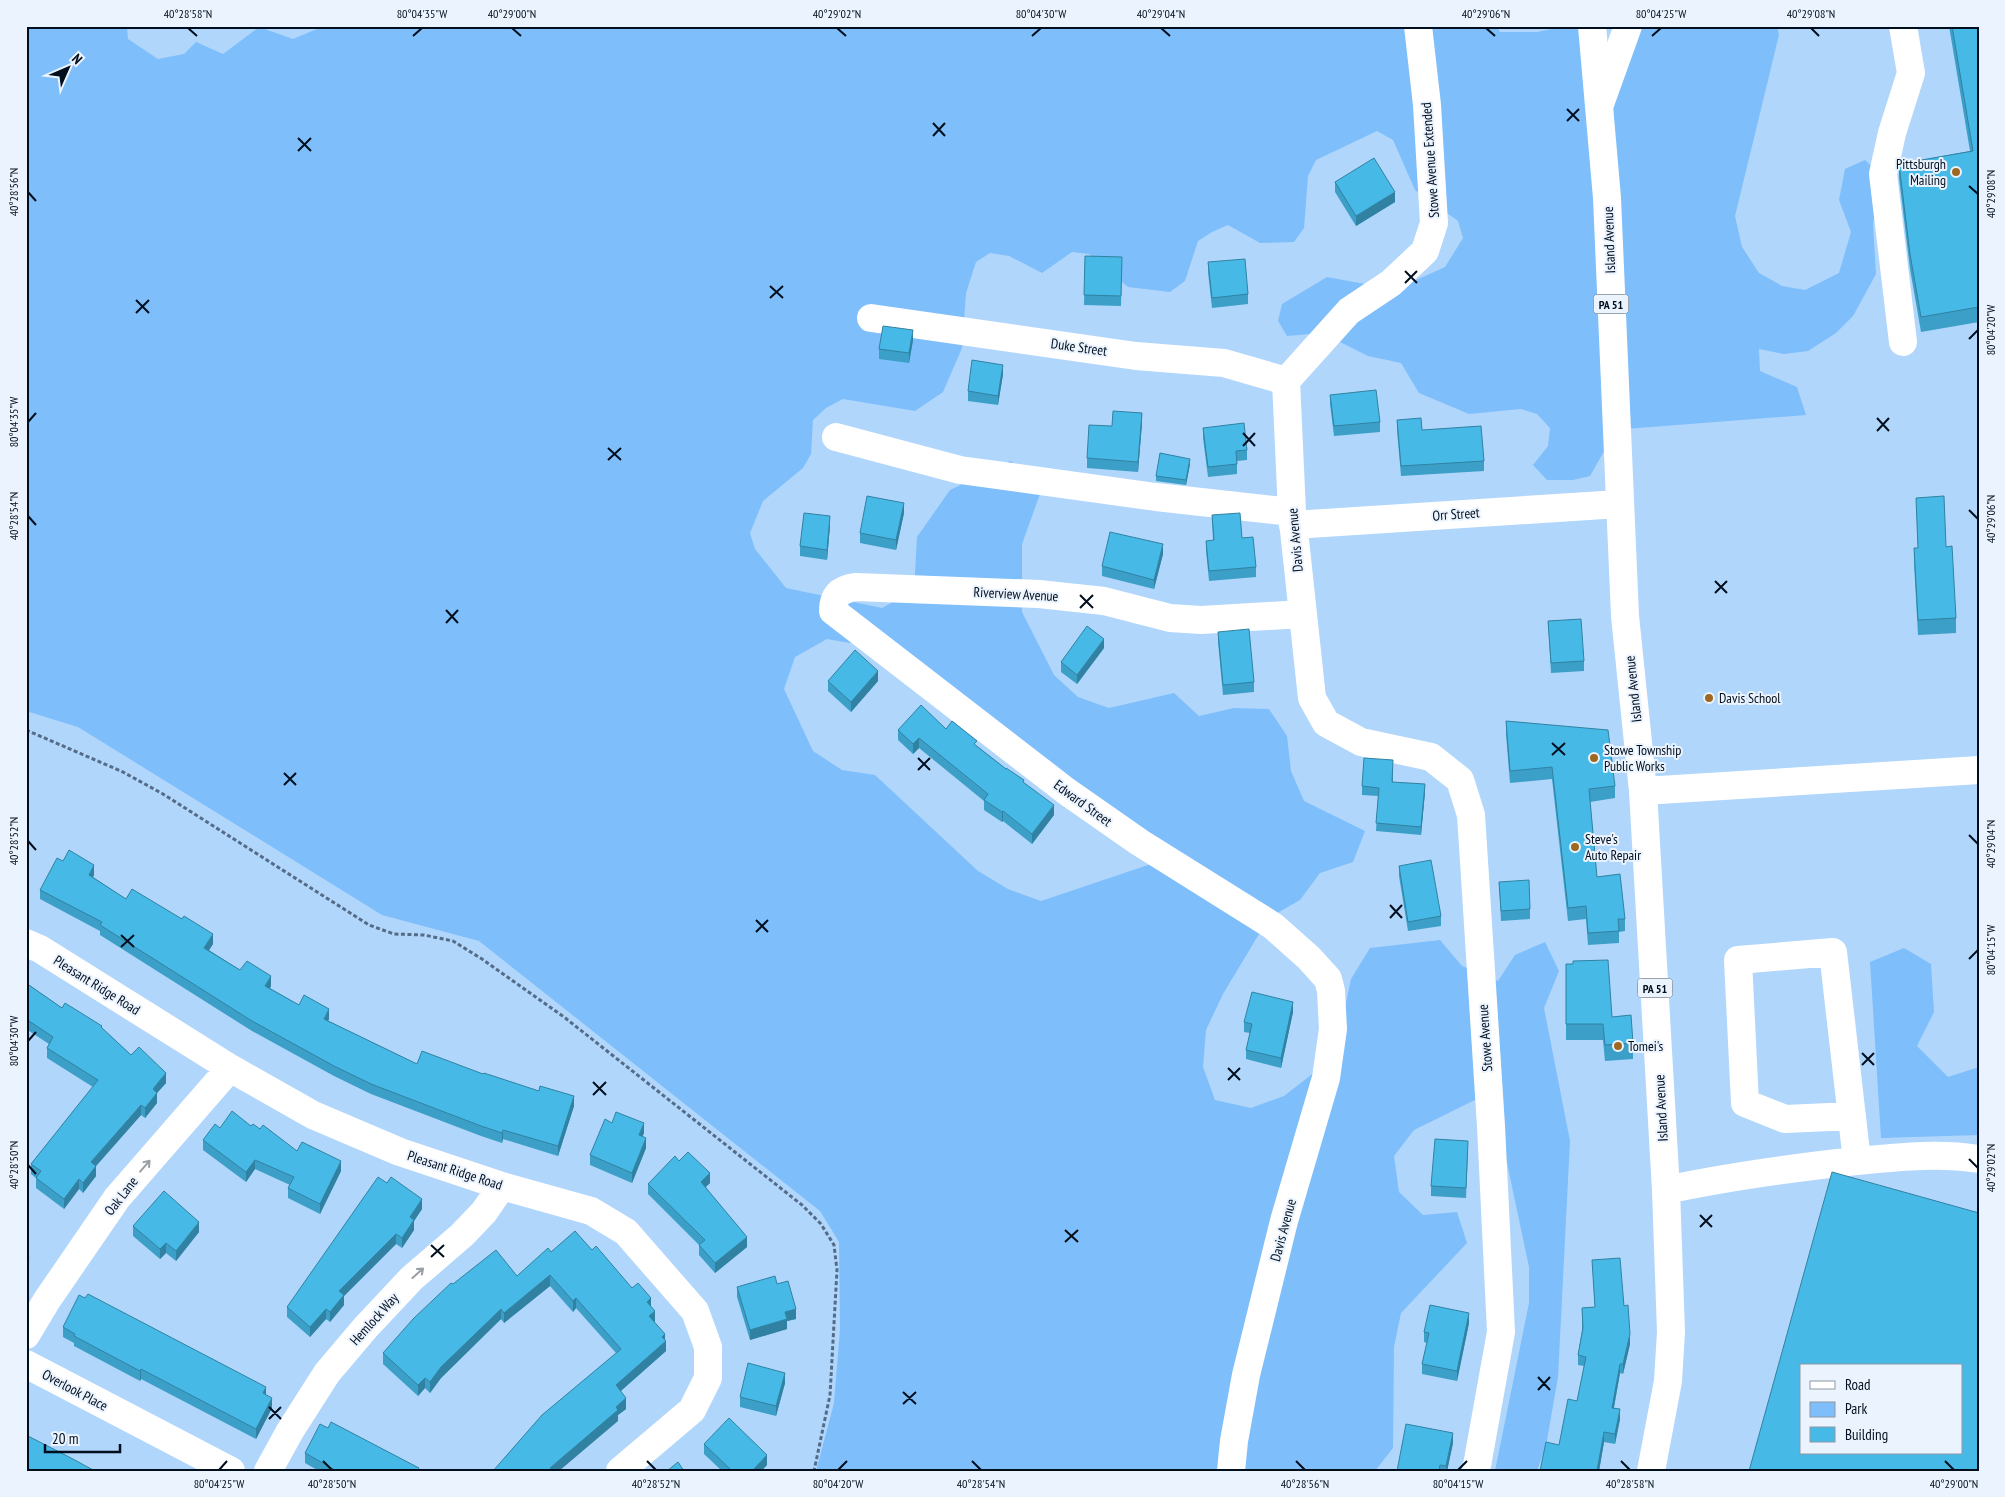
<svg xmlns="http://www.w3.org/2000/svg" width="2005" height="1497" font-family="'PT Sans Narrow',sans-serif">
<rect width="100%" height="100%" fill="#b1d6fc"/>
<path fill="#7ebefb" d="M26 26H127L128 39 158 59 184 54 196 42 223 54 259 27 293 39 324 26H1497L1500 32H1537L1567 26H1583L1597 187 1607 446 1590 476 1573 480H1547L1533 465 1548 446 1550 428 1537 414 1521 409 1469 414 1419 393 1401 363 1368 356 1322 333 1287 336 1278 321 1282 304 1327 277 1381 287 1414 281 1445 267 1463 238 1458 221 1415 190 1393 140 1377 131 1316 160 1308 176 1304 228 1294 242 1260 243 1228 225 1212 232 1198 241 1185 281 1170 292 1128 287 1089 254 1072 252 1042 273 1009 256 990 253 976 262 966 293 962 348 943 392 915 411 843 399 826 408 813 420 811 454 803 468 763 501 750 533 755 549 786 588 882 608 914 590 917 537 950 490 1010 461 1045 480 1022 544V612L1054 675 1078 697 1109 708 1174 693 1199 716 1234 708 1269 709 1287 736 1291 771 1304 801 1365 831 1353 862 1320 873 1300 900 1272 916 1088 799 885 640 850 643 827 639 795 657 784 689 813 751 842 770 875 775 978 871 1008 889 1041 901 1154 863 1262 929 1223 994 1206 1030 1203 1067 1215 1100 1251 1108 1284 1096 1311 1075 1336 1050 1351 979 1370 948 1440 940 1462 966 1498 981 1515 955 1545 942 1559 971 1544 1008 1570 1141 1558 1377 1546 1446 1537 1471H1495L1529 1303V1267L1499 1125 1477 1099 1414 1130 1394 1156 1399 1192 1423 1215 1457 1212 1467 1243 1401 1313 1394 1347 1393 1448 1375 1471H816L834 1403 840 1329 839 1242 820 1211 479 941 382 915 78 727 26 711Z
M1633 26H1777L1779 35 1735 216 1742 247 1759 273 1782 286 1805 290 1839 273 1851 232 1839 200 1845 169 1865 160 1882 176 1873 224 1876 274 1853 316 1836 333 1808 351 1784 354 1759 349 1760 371 1797 387 1806 415 1625 429 1609 99Z
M1904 948 1931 964 1934 1012 1917 1046 1948 1077 1979 1067V1135L1881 1138 1870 962Z"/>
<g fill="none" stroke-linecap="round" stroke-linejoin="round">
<path stroke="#546c87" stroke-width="3" stroke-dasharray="4 2.5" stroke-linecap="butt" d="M26 730 123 772 163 794 369 925 394 934 424 935 453 941 482 959 564 1017 802 1205 821 1224 834 1245 837 1270 830 1395 814 1471"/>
<path stroke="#fff" stroke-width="28" d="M1903 26 1911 73 1892 133 1883 174 1903 342
M1600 104 1628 26
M871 318 1136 356 1224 363 1286 381
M1286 381 1292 512 1312 698 1326 723 1361 742 1431 757 1460 780 1471 815 1491 1126 1501 1332 1476 1471
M1286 381 1349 311 1391 283 1425 251 1434 223 1427 105 1418 26
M836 437 960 470 1156 497 1292 512
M1293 525 1619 504
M1643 791 1979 770
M26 943 40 949 230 1068 313 1115 400 1152 502 1186 591 1211 626 1232 695 1311 708 1347V1378L692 1410 620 1471
M1852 1116 1785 1119 1745 1103 1738 960 1833 952 1857 1161
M1666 1190C1726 1177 1785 1169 1846 1162 1891 1158 1934 1152 1979 1159
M26 1335 47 1300 117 1198 230 1068
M26 1364 231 1471
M268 1471 290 1431 327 1373 366 1327 412 1278 462 1235 484 1212 502 1186
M1231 1471 1234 1441 1246 1375 1284 1221 1326 1078 1333 1029 1331 991 1328 979 1309 958 1273 926 1139 842 1066 791 833 611C833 595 841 589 856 587L1039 594 1104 601 1170 618 1201 620 1302 614"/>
<path stroke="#fff" stroke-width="28" d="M1592 26 1607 198 1625 616 1643 791 1666 1190 1671 1332 1668 1381 1651 1471"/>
</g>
<path fill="#3c9fc7" d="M1949 26H1979V322L1921 332 1910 269 1899 178V164L1970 151Z
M1335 182 1395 202 1356 226 1335 192Z
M1085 256 1122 257 1121 306 1084 305Z
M1208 262 1248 294V304L1212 308 1208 272Z
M913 340 909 363 879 359V349Z
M1003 374 998 405 968 401V391Z
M1330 395 1380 422V432L1334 436 1330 404Z
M1397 420 1422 430 1484 461V471L1401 476 1397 430Z
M1142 423 1138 472 1087 468V458L1112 426Z
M1203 428 1247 450V460L1237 461V474L1208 477 1203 438Z
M1190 464 1186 485 1156 481V476Z
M1916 498 1946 547 1956 618V633L1918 635 1914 563V548H1918Z
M904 513 896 550 860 543V533Z
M1212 515 1242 538 1256 567V577L1209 581 1206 551V541H1213Z
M830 526 827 560 800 556V546Z
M1163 554 1154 589 1102 576V566Z
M1548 621 1584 661V671L1551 673Z
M1218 632 1254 682V692L1223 695 1218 642Z
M1104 648 1077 684 1061 672V662Z
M828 681H878L851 712 828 691Z
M1506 721 1615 786V798L1590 802 1597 877 1625 919V931L1619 932V943L1588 945 1586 919 1568 921 1552 779 1510 783 1506 734Z
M946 729 977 746 1024 783 1054 815 1032 844 1003 821 1002 822 984 810V801L919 748 913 754 898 740V730Z
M1393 769V782L1425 792 1421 835 1376 831 1378 796 1362 795V786Z
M63 861 94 875 93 877 126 899 213 944 209 950 240 970 271 986 270 988 299 1005 329 1019 328 1021 417 1064 483 1074 574 1106 558 1156 503 1139 502 1143 481 1136 371 1094 334 1076 252 1031 100 935V931L40 899V890Z
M1399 866 1441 916V926L1408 931 1399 876Z
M1499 882 1530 909V919L1501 921Z
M1566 964 1612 1017 1633 1043V1059L1605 1061 1603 1040H1566Z
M26 983 62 1008 102 1028 131 1055 166 1083 157 1093V1103L145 1118 141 1115 96 1166V1176L83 1193 79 1189 64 1209 36 1188V1178L31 1174V1164L93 1087 47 1058V1048L49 1044 26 1029Z
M1293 1012 1281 1068 1246 1059V1050L1250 1033 1244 1032V1022Z
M612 1123 644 1133 642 1136 646 1148 632 1183 590 1165V1155Z
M251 1126 260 1129 297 1151 341 1171 320 1214 288 1198V1188L290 1185 255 1169 246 1182 203 1150V1140L220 1128Z
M1468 1151 1466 1198 1431 1196V1186Z
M679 1161 710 1183 706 1187 747 1247 715 1273 699 1255V1245L648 1194V1184Z
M387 1183 422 1209 414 1221V1230L402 1248 396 1244 344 1296V1305L330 1322 326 1319 310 1337 287 1317V1307Z
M133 1226 199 1232 176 1261 166 1253 160 1259 133 1236Z
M592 1250 632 1288 651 1307 654 1322 665 1339 666 1351 621 1391 626 1409 618 1415V1421L616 1353 576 1308 573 1312 550 1286 504 1323 501 1319 441 1378 430 1393 425 1388 418 1396 383 1364V1353L453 1284 517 1276 551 1252Z
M1592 1260 1624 1306 1630 1344 1623 1374 1620 1373 1614 1408 1620 1419 1615 1444 1604 1442 1599 1471H1540L1559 1445 1577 1401 1584 1366 1578 1365V1355L1582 1330V1308L1595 1307Z
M777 1284 796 1319 787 1321V1329L750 1340 737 1297V1287Z
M1469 1323 1457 1381 1422 1374V1364L1427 1343 1424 1342V1332Z
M63 1327 266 1395 272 1408 256 1439 141 1379 140 1381 74 1346V1343L63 1337Z
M785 1383 776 1416 740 1407V1397Z
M328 1428 419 1471H319L305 1463V1453Z
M1453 1443 1447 1471H1397Z
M704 1444 767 1465 761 1471H722L704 1454Z"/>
<path fill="#3182a2" d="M1395 192V202L1356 226V216Z
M913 330V340L909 363V353Z
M1003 365V374L998 405V396Z
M1142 413V423L1138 472V462Z
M1190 459V464L1186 485V480Z
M904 503V513L896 550V540Z
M830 516V526L827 560V550Z
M1163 544V554L1154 589V580Z
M1104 639V648L1077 684V675Z
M878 671V681L851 712V702Z
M919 738V748L913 754V744Z
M1425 784V792L1421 835V827Z
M1054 805V815L1032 844V834Z
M1003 811V821L1002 822V812Z
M94 865V875L89 884V875Z
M213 934V944L204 958V948Z
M271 976V986L265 996V986Z
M1293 1002V1012L1281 1068V1058Z
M329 1009V1019L324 1029V1019Z
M166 1073V1083L157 1093V1103L145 1118V1108L153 1089Z
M574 1096V1106L558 1156V1146Z
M141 1105V1115L96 1166V1176L83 1193V1183L91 1162Z
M644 1123V1133L639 1145V1135Z
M503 1130V1139L502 1143V1133Z
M646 1138V1148L632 1183V1173Z
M255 1160V1169L246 1182V1172Z
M341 1161V1171L320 1214V1204Z
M710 1173V1183L701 1191V1182Z
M79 1179V1189L64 1209V1199Z
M422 1199V1209L414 1221V1230L402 1248V1238L410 1217Z
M199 1222V1232L176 1261V1251Z
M396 1234V1244L344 1296V1305L330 1322V1312L339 1291Z
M747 1237V1247L715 1273V1263Z
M166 1243V1253L160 1259V1249Z
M29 1257V1266L26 1271V1262Z
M550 1275V1286L504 1323V1313Z
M576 1298V1308L573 1312V1301Z
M651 1298V1308L647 1302Z
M326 1309V1319L310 1337V1327Z
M501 1309V1319L441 1378 430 1393V1382L441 1367Z
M796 1309V1319L787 1321V1329L750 1340V1330L785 1312Z
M655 1311V1322L649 1327V1316Z
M1469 1313V1323L1457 1381V1371Z
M665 1334V1342L666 1341V1351L616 1395V1385Z
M1630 1334V1344L1623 1374V1364Z
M1620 1364V1373L1612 1417V1408Z
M141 1369V1379L140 1381V1371Z
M785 1373V1383L776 1416V1406Z
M425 1378V1388L418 1396V1385Z
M266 1387V1397L263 1393Z
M272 1398V1408L256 1439V1429Z
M626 1398V1409L618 1415V1421L559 1471H550V1468L616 1407Z
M1620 1409V1419L1615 1444V1434Z
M1604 1432V1442L1599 1471H1597Z
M1453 1433V1443L1447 1471H1446V1466Z
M767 1455V1465L761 1471H752Z"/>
<path fill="#46b9e7" stroke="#3182a2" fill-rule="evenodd" d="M1952 26H1979V307L1921 317 1910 254 1899 164 1973 151Z
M1374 158 1395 192 1356 216 1335 182Z
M1085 256 1122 257 1121 296 1084 295Z
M1245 259 1248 294 1212 298 1208 262Z
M883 326 913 330 909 353 879 349Z
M972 360 1003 365 998 396 968 391Z
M1376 390 1380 422 1334 426 1330 395Z
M1113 411 1142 413 1138 462 1087 458 1089 425 1112 426Z
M1421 418 1422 430 1481 426 1484 461 1401 466 1397 420Z
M1244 423 1247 450 1236 451 1237 464 1208 467 1203 428Z
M1160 453 1190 459 1186 480 1156 476Z
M867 496 904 503 896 540 860 533Z
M1944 496 1946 547 1952 546 1956 618 1918 620 1914 548H1918L1916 498Z
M804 513 830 516 827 550 800 546Z
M1240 513 1242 538 1253 537 1256 567 1209 571 1206 541 1214 540 1212 515Z
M1110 532 1163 544 1154 580 1102 566Z
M1581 619 1584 661 1551 663 1548 621Z
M1087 626 1104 639 1077 675 1061 662Z
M1249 629 1254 682 1223 685 1218 632Z
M855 650 878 671 851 702 828 681Z
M921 705 946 729 952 721 977 741 974 744 1006 769V768L1024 780 1023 782 1054 805 1032 834 1003 811 1002 812 984 800 988 794 919 738 913 744 898 730Z
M1506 721 1608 730 1615 786 1589 789 1597 877 1620 874 1625 919H1618L1619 931 1588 933 1586 906 1568 908 1552 767 1510 771Z
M1364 758 1393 760 1392 782 1425 784 1421 827 1376 823 1379 788 1362 786Z
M69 850 94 865 89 875 126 899 132 889 182 919 184 916 213 934 204 948 240 970 247 961 271 976 265 986 299 1005 304 995 329 1009 324 1019 417 1064 422 1051 483 1074 484 1073 539 1091 540 1086 574 1096 558 1146 503 1130 502 1133 481 1126 371 1084 334 1066 252 1021 100 925 102 922 40 890 57 858 63 861Z
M1431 860 1441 916 1408 922 1399 866Z
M1529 880 1530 909 1501 911 1499 882Z
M1608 960 1612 1017 1631 1015 1633 1043 1605 1045 1603 1024H1566V964H1573V961Z
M26 983 62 1008 65 1003 102 1026 101 1027 131 1055 139 1047 166 1073 153 1089 157 1093 145 1108 141 1105 91 1162 96 1166 83 1183 79 1179 64 1199 36 1178 41 1171 31 1164 98 1080 47 1048 53 1037 26 1019Z
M1252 992 1293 1002 1281 1058 1246 1050 1252 1024 1244 1022Z
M232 1111 251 1126 253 1124 260 1129 263 1125 297 1151 302 1142 341 1161 320 1204 288 1188 294 1177 255 1160 246 1172 203 1140 215 1124 220 1128Z
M616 1112 644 1123 639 1135 646 1138 632 1173 590 1155 605 1119 612 1123Z
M1435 1139 1468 1141 1466 1188 1431 1186Z
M688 1152 710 1173 701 1182 747 1237 715 1263 699 1245 705 1240 648 1184 675 1156 679 1161Z
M1832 1172 1979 1213V1471H1749ZM1801 1366H1961V1453H1801Z
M378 1177 387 1183 391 1177 422 1199 410 1217 414 1220 402 1238 396 1234 339 1291 344 1295 330 1312 326 1309 310 1327 287 1307Z
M164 1191 199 1222 176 1251 166 1243 160 1249 133 1226Z
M575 1231 592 1250 596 1246 632 1288 638 1283 651 1298 647 1302 655 1311 649 1316 665 1334 662 1337 666 1341 616 1385 626 1398 616 1407 618 1410 550 1468 553 1471H493L542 1415 621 1349 576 1298 573 1301 550 1275 504 1313 501 1309 441 1367 430 1382 425 1378 418 1385 383 1353 413 1319 451 1283 453 1284 496 1250 517 1276 548 1248 551 1252Z
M26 1255 29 1257 26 1262Z
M1620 1258 1624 1306 1628 1305 1630 1334 1623 1364H1620L1612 1408 1620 1409 1615 1434 1604 1432 1597 1471H1540L1546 1442 1559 1445 1568 1399 1577 1401 1586 1357 1578 1355 1583 1328 1582 1308 1595 1307 1592 1260Z
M775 1276 777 1284 788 1281 796 1309 785 1312 787 1319 750 1330 737 1287Z
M88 1294 266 1387 263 1393 272 1398 256 1429 141 1369 140 1371 74 1336 75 1334 63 1327 79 1295 85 1298Z
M1430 1305 1469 1313 1457 1371 1422 1364 1429 1333 1424 1332Z
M748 1363 785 1373 776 1406 740 1397Z
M729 1418 767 1455 752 1471H732L704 1444Z
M331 1422 419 1468 417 1471H337L305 1453 320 1424 328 1428Z
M1406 1424 1453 1433 1446 1466 1440 1465 1439 1471H1397Z
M26 1435 71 1458 95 1471H26Z
M678 1462 684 1471H667Z"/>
<defs><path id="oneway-shaft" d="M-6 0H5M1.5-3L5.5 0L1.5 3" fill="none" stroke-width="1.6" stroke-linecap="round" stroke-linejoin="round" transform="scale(1.25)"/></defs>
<g stroke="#999fa5">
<use href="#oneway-shaft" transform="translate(145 1166) rotate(-49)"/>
<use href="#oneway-shaft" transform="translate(418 1273) rotate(-42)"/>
</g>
<path fill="none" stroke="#010e1e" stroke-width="2" d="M188 28 197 36M512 28 521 36M837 28 846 36M1161 28 1170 36M1486 28 1495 36M1811 28 1819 36M413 36 422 28M1032 36 1041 28M1652 36 1661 28M1567 109 1579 121M1567 121 1579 109M933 123 945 136M933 136 945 123M298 138 311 151M298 151 311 138M1969 186 1978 194M28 192 36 201M1405 271 1417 283M1405 283 1417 271M770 286 783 298M770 298 783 286M136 300 149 313M136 313 149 300M1969 339 1978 330M1877 418 1889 431M28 422 36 413M1877 431 1889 418M1243 433 1255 446M1243 446 1255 433M608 448 621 460M608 460 621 448M1969 510 1978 519M28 516 36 525M1715 581 1727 593M1715 593 1727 581M1080 595 1093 608M1080 608 1093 595M446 610 458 623M446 623 458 610M1552 743 1565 755M1552 755 1565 743M918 758 930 770M918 770 930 758M284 773 296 785M284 785 296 773M1969 835 1978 844M28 841 36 850M1390 905 1402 918M1390 918 1402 905M756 920 768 932M756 932 768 920M121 935 134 947M121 947 134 935M1969 959 1978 950M28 1041 36 1032M1862 1053 1874 1065M1862 1065 1874 1053M1228 1068 1240 1080M1228 1080 1240 1068M593 1082 606 1095M593 1095 606 1082M1969 1159 1978 1168M28 1165 36 1174M1700 1215 1712 1227M1700 1227 1712 1215M1065 1230 1078 1242M1065 1242 1078 1230M431 1245 444 1257M431 1257 444 1245M1538 1377 1550 1390M1538 1390 1550 1377M903 1392 916 1404M903 1404 916 1392M269 1407 281 1419M269 1419 281 1407M323 1461 332 1470M647 1461 656 1470M972 1461 981 1470M1296 1461 1305 1470M1621 1461 1630 1470M1945 1461 1954 1470M219 1470 227 1461M838 1470 847 1461M1458 1470 1467 1461"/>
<g fill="#9e6822" stroke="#ebf4fe" stroke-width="2">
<circle cx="1956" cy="172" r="5"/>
<circle cx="1709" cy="698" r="5"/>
<circle cx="1594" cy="758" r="5"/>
<circle cx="1575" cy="847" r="5"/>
<circle cx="1618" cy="1046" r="5"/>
</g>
<g text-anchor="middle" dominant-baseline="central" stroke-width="4" stroke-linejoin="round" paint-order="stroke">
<g fill="#ebf4fe" stroke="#475361" stroke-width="1">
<rect x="1593.5" y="294.5" width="35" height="19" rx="4"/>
<rect x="1637.5" y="978.5" width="35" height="19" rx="4"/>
</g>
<g font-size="12" font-weight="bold" fill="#010e1e">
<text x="1611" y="304">PA 51</text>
<text x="1655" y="988">PA 51</text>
</g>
<g font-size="14" fill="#010e1e" stroke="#ebf4fe">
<text transform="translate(1430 160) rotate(-94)">Stowe Avenue Extended</text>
<text transform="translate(1609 240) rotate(-92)">Island Avenue</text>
<text transform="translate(1079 347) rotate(8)">Duke Street</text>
<text transform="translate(1456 514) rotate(-4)">Orr Street</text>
<text transform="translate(1295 540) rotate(-95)">Davis Avenue</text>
<text transform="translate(1016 594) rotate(3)">Riverview Avenue</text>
<text transform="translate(1633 689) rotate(-96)">Island Avenue</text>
<text transform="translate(1083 803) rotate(36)">Edward Street</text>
<text transform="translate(97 985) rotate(32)">Pleasant Ridge Road</text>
<text transform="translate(1485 1038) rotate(-94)">Stowe Avenue</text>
<text transform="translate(1661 1108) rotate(-93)">Island Avenue</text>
<text transform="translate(455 1170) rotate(18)">Pleasant Ridge Road</text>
<text transform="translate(121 1196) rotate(-52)">Oak Lane</text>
<text transform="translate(1283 1230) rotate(-75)">Davis Avenue</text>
<text transform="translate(374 1319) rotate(-48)">Hemlock Way</text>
<text transform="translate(75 1390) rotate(28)">Overlook Place</text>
</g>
<g font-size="14" fill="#010e1e" stroke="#ebf4fe" text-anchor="start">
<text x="1946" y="164" text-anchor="end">Pittsburgh<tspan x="1946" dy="16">Mailing</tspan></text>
<text x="1719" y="698">Davis School</text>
<text x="1604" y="750">Stowe Township<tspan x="1604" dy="16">Public Works</tspan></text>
<text x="1585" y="839">Steve's<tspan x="1585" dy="16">Auto Repair</tspan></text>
<text x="1628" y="1046">Tomei's</text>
</g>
</g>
<rect width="2005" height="1497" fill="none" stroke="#ebf4fe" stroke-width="55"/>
<rect x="1800" y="1364" width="162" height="90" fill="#ebf4fe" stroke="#8d98a4"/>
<rect x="1810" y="1381" width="25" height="8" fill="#ffffff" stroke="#8d98a4"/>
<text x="1845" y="1390" font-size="15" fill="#010e1e">Road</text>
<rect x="1810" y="1402" width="25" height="15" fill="#7ebefb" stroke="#8d98a4"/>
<text x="1845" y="1414" font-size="15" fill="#010e1e">Park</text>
<rect x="1810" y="1427" width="25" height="15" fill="#46b9e7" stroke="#8d98a4"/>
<text x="1845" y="1440" font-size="15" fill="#010e1e">Building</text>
<g transform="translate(68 68) rotate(45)" stroke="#ebf4fe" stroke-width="4" paint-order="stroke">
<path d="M0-4L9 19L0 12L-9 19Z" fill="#010e1e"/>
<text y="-8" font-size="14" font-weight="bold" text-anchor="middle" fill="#010e1e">N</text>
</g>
<path d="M45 1444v8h75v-8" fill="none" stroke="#010e1e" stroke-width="2.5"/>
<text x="52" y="1444" font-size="15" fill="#010e1e" stroke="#ebf4fe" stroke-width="4" paint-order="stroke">20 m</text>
<rect x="28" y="28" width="1950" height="1442" fill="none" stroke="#010e1e" stroke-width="2"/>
<g font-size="12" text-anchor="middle" fill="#010e1e">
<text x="188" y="18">40°28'58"N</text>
<text x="422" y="18">80°04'35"W</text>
<text x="512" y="18">40°29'00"N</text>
<text x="837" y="18">40°29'02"N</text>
<text x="1041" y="18">80°04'30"W</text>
<text x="1161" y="18">40°29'04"N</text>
<text x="1486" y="18">40°29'06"N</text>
<text x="1661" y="18">80°04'25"W</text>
<text x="1811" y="18">40°29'08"N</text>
<text transform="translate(14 192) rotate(-90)" y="4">40°28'56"N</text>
<text transform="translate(1991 194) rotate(-90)" y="4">40°29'08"N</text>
<text transform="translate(1991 330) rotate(-90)" y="4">80°04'20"W</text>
<text transform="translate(14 422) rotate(-90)" y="4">80°04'35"W</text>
<text transform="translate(14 516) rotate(-90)" y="4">40°28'54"N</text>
<text transform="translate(1991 519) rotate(-90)" y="4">40°29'06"N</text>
<text transform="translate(14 841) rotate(-90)" y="4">40°28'52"N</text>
<text transform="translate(1991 844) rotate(-90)" y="4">40°29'04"N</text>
<text transform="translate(1991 950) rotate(-90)" y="4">80°04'15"W</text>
<text transform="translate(14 1041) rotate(-90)" y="4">80°04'30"W</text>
<text transform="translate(14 1165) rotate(-90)" y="4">40°28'50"N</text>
<text transform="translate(1991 1168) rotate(-90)" y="4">40°29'02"N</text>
<text x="219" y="1488">80°04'25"W</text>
<text x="332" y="1488">40°28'50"N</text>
<text x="656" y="1488">40°28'52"N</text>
<text x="838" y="1488">80°04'20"W</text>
<text x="981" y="1488">40°28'54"N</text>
<text x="1305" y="1488">40°28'56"N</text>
<text x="1458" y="1488">80°04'15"W</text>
<text x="1630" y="1488">40°28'58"N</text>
<text x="1954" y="1488">40°29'00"N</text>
</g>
</svg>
